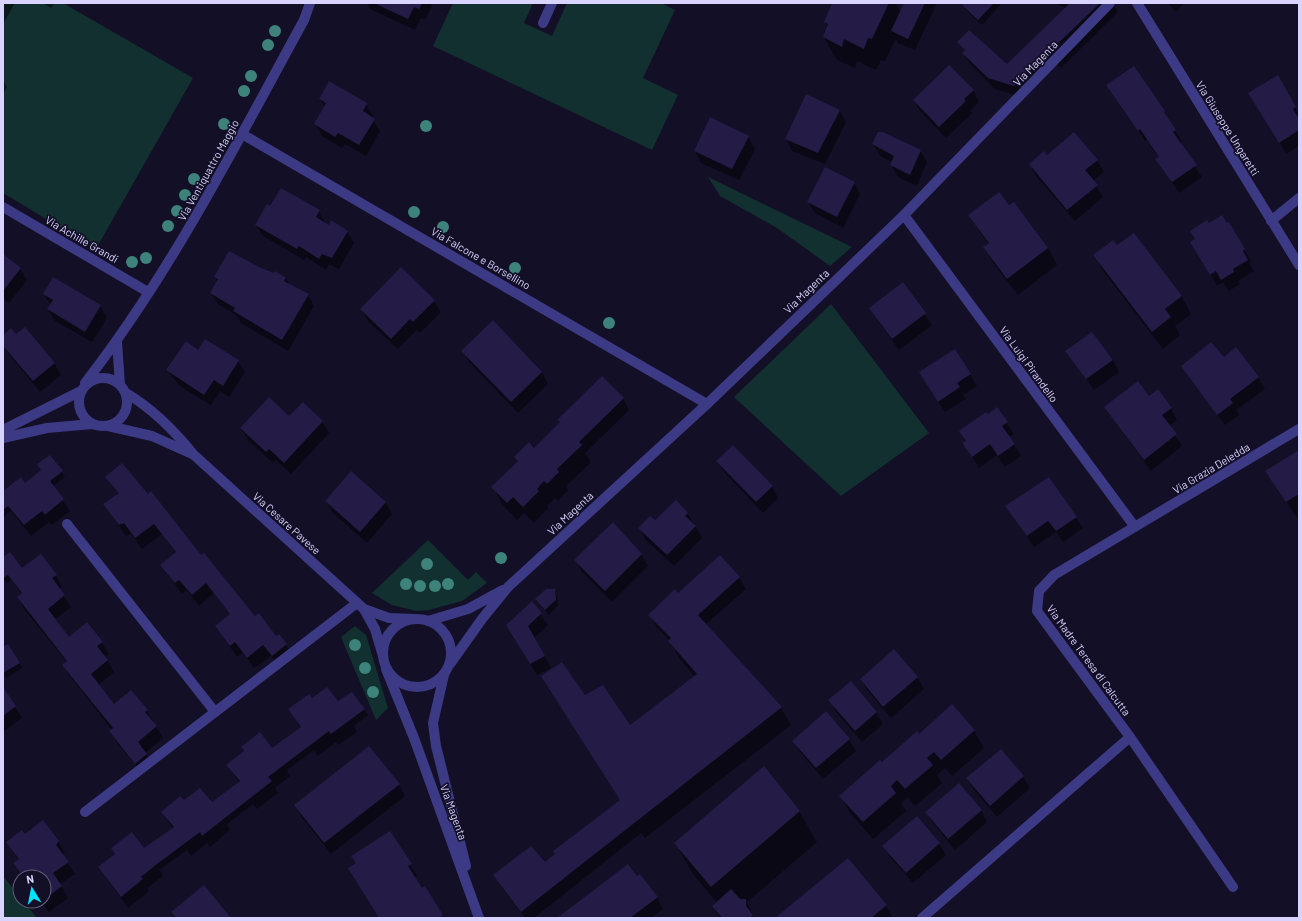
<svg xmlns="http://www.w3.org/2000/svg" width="1302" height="921" font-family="Barlow,sans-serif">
<rect width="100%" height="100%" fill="#130f26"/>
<path fill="#12302f" d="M3 3H63L193 78 96 249 3 193Z
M453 3H533L524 23 552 36 567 3H661L675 10 643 78 678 95 652 150 433 46Z
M708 177 852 247 830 266 777 228 720 196Z
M831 304 929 433 841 496 734 397Z
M428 540 468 580 476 572 487 583 462 601 429 610 416 611 392 605 372 593Z
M355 626 366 635 388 708 376 720 341 637Z
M3 876 20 897V901H23L37 918H3Z"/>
<path fill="#0007" d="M3 3H15L3 24Z
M43 3H54L51 8Z
M367 3H430L432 6 425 20 421 18 415 30 370 9Z
M833 3H895L901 12 905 3H937L915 50 898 43 896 39 885 61 881 60 876 70 857 61 855 68 837 60 824 37 828 27 825 22Z
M965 3H1001V4L982 25 966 10 963 5Z
M1054 3H1113L1118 12 1061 68 1057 63 1021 97 995 89 970 64 963 53 965 51 959 43 1007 66 1066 8Z
M1168 3H1184L1176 12Z
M1277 76 1299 114V146L1286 154 1256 104Z
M3 80 7 87 3 95Z
M1107 86 1164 111 1182 142 1180 144 1202 177 1179 193 1157 159 1159 158 1147 140 1145 141Z
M973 90 979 102 970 111 972 113 946 138 920 111 914 100Z
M320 99 366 104 373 116 371 118 380 131 366 156 345 144 342 148 322 136 315 124 325 107Z
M839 110 846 122 825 164 792 151 786 139Z
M1074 134 1097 161 1104 172 1093 181 1103 197 1075 221 1036 176 1030 164 1047 156Z
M748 137 755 149 739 180 701 163 695 151Z
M873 144 920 150 927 162 917 186 898 177 891 165 892 162 880 156Z
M854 183 860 194 843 228 815 213 808 202Z
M1014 203 1048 248 1057 265 1018 295 994 264 984 247 988 244 970 216 1009 207Z
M270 207 319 211 325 224 347 232 354 243 339 269 329 264 326 270 306 257 304 260 263 236 256 225Z
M1229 223 1251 261 1249 263 1254 271 1238 281 1240 284 1229 291 1223 282 1217 286 1191 242 1196 239 1208 224Z
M1134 234 1182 297 1191 314 1175 326 1180 335 1163 349 1104 272 1095 255 1117 247Z
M3 255 20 269 27 280 9 303 3 298Z
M275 273 286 278 290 285 308 295 314 306 288 351 241 323 236 315 218 304 211 293 218 282 215 277 274 275Z
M902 284 932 325 899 350 870 309Z
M44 294 100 306 107 318 92 342 55 321 48 309 51 306Z
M434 301 441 312 420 333 417 330 398 349 368 321 361 309Z
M16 336 54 363 61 375 40 392 3 347V337Z
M463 351 542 372 548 384 518 413 469 362Z
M1066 351 1113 360 1119 372 1094 390Z
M1224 358 1258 377 1265 389 1236 410 1239 415 1225 425 1183 366Z
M238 361 245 372 229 397 220 391 211 405 181 387 167 370Z
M970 374 977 386 963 395 966 399 945 412 927 384Z
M1148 397 1171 408 1177 420 1169 426 1182 446 1151 471 1105 407Z
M623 398 629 410 585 453 591 462 566 486 568 490 558 501 555 498 547 506 548 508 534 523 524 513 517 520 502 504 493 487 518 462 515 457 534 449 560 423 558 420Z
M997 409 1014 434 1009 437 1021 456 1005 467 997 455 979 468 964 443 966 442 960 431Z
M289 417 322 421 329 433 291 474 276 460 273 463 248 440 241 428Z
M1299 451V517L1297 518 1266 471Z
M718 461 772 486 778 498 763 513 724 472Z
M42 471 62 472 65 477 53 486 70 511 52 525 49 522 31 536 11 511 3 517V492L25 484Z
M351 473 386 503 392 514 367 543 333 513 326 502Z
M110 482 219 573 255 617 276 638 279 635 289 650 276 661 271 656 254 668 243 653 237 657 216 626 231 615 214 593 199 606 187 590 182 594 161 565 176 553 162 534 142 549 131 534 126 536 105 505 120 494Z
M1007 506 1076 517 1083 528 1063 542 1056 532 1034 547Z
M687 513 702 538 674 566 646 540 639 528Z
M641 554 648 566 612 602 582 572 576 560Z
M40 556 56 576 62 587 59 589 71 607 54 620 68 639 87 624 102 643 109 654 105 657 114 672 98 685 114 706 131 691 147 711 163 738 145 753 150 760 139 769 117 743 110 731 112 730 70 676 63 665 67 662 24 609 18 598 22 595 12 579 7 583 3 578V558L22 569Z
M739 577 746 589 705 625 781 708 791 725 645 838 641 833 534 918H525L494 876 545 864 621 801 542 676 585 696 630 726 695 677 679 658 670 641 656 626 650 615Z
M554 590 557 596 558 605 549 615 536 599Z
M532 603 548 625 534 638 551 668 537 675 514 637Z
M3 645 5 647 8 645 22 668 6 678 3 674Z
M917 677 924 689 891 718 867 690 861 679Z
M3 689 22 718 3 732Z
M352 693 368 715 354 726 357 732 338 745 336 742 318 756 314 750 287 770 290 776 275 788 278 793 257 809 253 804 227 824 230 830 210 847 207 843 191 856 187 850 159 870 163 876 147 888 149 891 128 908 99 868 144 850 173 829 162 812 184 802 214 807 239 783 228 765 244 752 242 748 274 752 301 728 290 709 312 699 340 707Z
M830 700 876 712 883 724 862 742 836 712Z
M952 705 974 731 984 748 952 776 945 768 937 775 942 783 915 806 908 797 901 803 906 811 873 839 850 813 841 796 918 735Z
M849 740 856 751 823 779 800 752 794 741Z
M369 747 399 785 405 796 331 854 301 816 295 805Z
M1023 777 1030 788 997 817 974 790 967 779Z
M981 810 987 822 955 850 933 823 926 812Z
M799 811 817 842 747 902 754 918H720L713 907 717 903 693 874 675 843Z
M917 817 939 844 946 855 913 883 890 857 884 846Z
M390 832 417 876 414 878 421 890 425 887 444 918H380L357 864Z
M25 835 58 841 65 853 63 855 75 874 60 884 68 898 49 912 41 901H44V877H23L15 864 19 860 7 842Z
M848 860 886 906 893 918H777Z
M637 877 657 898 663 909 651 918H559Z"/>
<path fill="#241b47" d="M374 3H422L419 9 414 7 408 19Z
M832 3H889L872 39 868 38 864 49 844 39 842 47 823 37 828 24 824 22Z
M904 3H925L908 39 891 31Z
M964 3H994L978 20 962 5Z
M1070 3H1100L1014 86 988 78 962 53 965 50 957 42 969 30 1007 64Z
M949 65 974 90 964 99 966 101 939 127 913 100Z
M1134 66 1165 111 1164 112 1176 130 1173 132 1197 165 1172 182 1155 159 1159 157 1140 129 1138 131 1106 85Z
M1278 75 1296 107 1293 109 1299 119V130L1279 143 1248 93Z
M329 81 367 103 363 111 375 119 359 145 338 133 335 137 314 124 326 103 319 99Z
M806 94 840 110 818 153 785 139Z
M710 117 749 136 732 169 694 151Z
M878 132H883L921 150 910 175 890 165 894 156 872 144Z
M1074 132 1098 160 1085 170 1098 185 1067 210 1029 164 1044 151 1047 155Z
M825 167 855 182 837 217 807 202Z
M281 188 320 210 316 217 329 225 331 220 348 231 332 258 322 254 319 259 299 246 297 249 255 225 267 204 270 206Z
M999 192 1009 205 1014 202 1048 248 1007 279 983 247 989 243 968 215Z
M1222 215 1227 223 1229 222 1245 249 1243 251 1248 260 1233 269 1234 272 1221 280 1216 271 1210 275 1190 242 1195 239 1190 231 1207 220 1209 223Z
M1134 233 1182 296 1165 309 1171 317 1152 332 1093 255 1113 240 1117 245Z
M229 251 261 268 274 273 275 271 286 278 284 281 309 294 282 340 233 311 235 308 210 293 218 279 214 277Z
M3 254 21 268 3 291Z
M401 267 435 300 413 322 410 319 391 339 360 309Z
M53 277 101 305 85 332 47 309 53 300 43 294Z
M903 282 926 313 892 339 869 308Z
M493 320 542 372 511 402 461 351Z
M25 327 55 363 33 381 3 346V335L11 328 16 334Z
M1092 332 1113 360 1086 379 1065 351Z
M205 339 239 360 223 386 214 380 204 395 166 370 186 341 198 350Z
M1211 342 1224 357 1236 347 1259 377 1230 399 1233 403 1217 415 1181 366Z
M955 349 971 374 957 383 960 387 938 402 919 372Z
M602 376 624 398 579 442 582 445 557 469 559 472 547 484 544 481 537 489 539 491 523 507 513 497 507 503 491 487 518 461 514 457 529 442 534 448 560 422 557 420Z
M1138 381 1149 396 1158 389 1172 408 1162 415 1177 434 1144 460 1104 407Z
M269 397 289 416 303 402 323 421 284 463 269 449 266 452 240 428Z
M997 407 1008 422 1002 426 1015 444 998 456 990 444 972 457 962 443 966 441 959 431 986 412 988 414Z
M733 445 773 486 756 502 716 461Z
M1299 450V494L1286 502 1265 471Z
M50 455 63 471 50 481 64 499 45 515 42 511 24 525 8 506 3 510V491L21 477 25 483 41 470 37 464Z
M122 463 148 494 151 491 201 555 204 553 255 616 259 613 276 636 279 634 287 644 272 656 263 645 247 658 235 642 230 646 215 626 230 614 206 583 192 595 179 580 175 583 160 565 176 552 154 524 135 538 124 523 119 525 103 504 119 493 105 477Z
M351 471 386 502 360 532 325 501Z
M1049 477 1077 517 1056 531 1048 521 1027 536 1005 506Z
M676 500 688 513 685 516 696 526 667 555 638 528 650 516 655 520Z
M613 522 642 554 605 591 574 560Z
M10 552 22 568 41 554 57 575 52 578 65 595 48 609 69 637 87 622 103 642 97 646 108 660 91 674 114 704 131 690 148 710 145 712 157 726 138 742 147 754 135 764 109 731 113 728 62 665 67 661 17 597 22 593 8 575 3 578V557Z
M720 555 740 577 698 615 782 707 521 912 493 875 531 846 545 862 555 854 553 851 620 800 541 676 562 662 585 695 603 685 630 725 697 674 668 641 671 638 648 615 675 589 678 593Z
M546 589H555L556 600 545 610 535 599Z
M532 601 542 613 528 626 545 656 530 664 506 625Z
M3 643 5 646 8 644 20 663 3 673Z
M894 649 918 677 883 707 860 679Z
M851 681 877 712 855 731 828 700Z
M3 687 16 706 3 716Z
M327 687 338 701 352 692 365 709 331 734 329 731 285 764 268 777 272 781 202 836 200 832 157 864 141 877 143 879 121 897 98 867 115 854 111 848 132 832 144 848 171 829 174 827 161 812 180 796 184 800 200 788 212 802 240 781 226 765 244 751 241 747 260 732 272 748 301 727 288 709 309 694 312 698Z
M952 704 975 730 941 760 934 752 927 758 933 765 905 789 897 780 891 786 896 793 863 822 839 796 880 760 882 762 917 731 919 734Z
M826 711 850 739 816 768 792 741Z
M369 746 400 784 324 843 294 805Z
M1001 749 1024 776 990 806 966 778Z
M764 766 800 811 711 887 674 843Z
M959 783 982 810 948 839 925 812Z
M917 816 940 843 906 873 882 846Z
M43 820 59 841 56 845 69 862 53 873 62 886 44 900V877H24L13 863 19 859 6 842 22 830 25 834Z
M390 831 412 864 408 866 422 888 425 886 443 915 439 918H379L348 868 356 863 351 856Z
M848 858 887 905 871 918H775Z
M628 864 637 876 640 874 658 897 630 918H557Z
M204 885 231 918H177L171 912Z
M731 889 740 899H746V906L753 915 750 918H722L712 906Z"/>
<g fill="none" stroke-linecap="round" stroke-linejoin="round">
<path stroke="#3d3a85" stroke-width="10" d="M67 524 215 712
M85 812 357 603"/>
<path stroke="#3d3a85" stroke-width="10" d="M1137 3 1299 265
M543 23 552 3
M242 134 707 404
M3 207 148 292
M904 215 1135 527
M1271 221 1299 198
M117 342 120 385
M79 402a24 24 0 1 1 48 0a24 24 0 1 1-48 0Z
M85 383C172 271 236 144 304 20L310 3
M126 393C153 409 174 430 194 455L364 609 375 629 383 656
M108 426 152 436 192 454
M3 430 81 391
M3 438 47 428 92 424
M364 609 389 618 414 619
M1233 887 1130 737 1037 611 1039 591 1054 575 1299 429
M922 918 1130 737"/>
<path stroke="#3d3a85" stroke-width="10" d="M383 653a34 34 0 1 1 68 0a34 34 0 1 1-68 0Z
M428 621 468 609 503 590
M450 664 482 619 508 587 707 404 904 215 1110 3
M386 669 414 738 479 918
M444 675 433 723 436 746 466 866"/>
</g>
<g fill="#3d827b">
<circle cx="275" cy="31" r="6"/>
<circle cx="268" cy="45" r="6"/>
<circle cx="251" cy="76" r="6"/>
<circle cx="244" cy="91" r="6"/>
<circle cx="224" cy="124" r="6"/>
<circle cx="426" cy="126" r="6"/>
<circle cx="194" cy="179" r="6"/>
<circle cx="185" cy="195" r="6"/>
<circle cx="177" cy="211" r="6"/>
<circle cx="414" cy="212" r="6"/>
<circle cx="168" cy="226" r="6"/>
<circle cx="443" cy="227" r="6"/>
<circle cx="146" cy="258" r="6"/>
<circle cx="132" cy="262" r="6"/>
<circle cx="515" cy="268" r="6"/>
<circle cx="609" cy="323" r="6"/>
<circle cx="501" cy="558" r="6"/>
<circle cx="427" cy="564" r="6"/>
<circle cx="406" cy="584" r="6"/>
<circle cx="448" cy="584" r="6"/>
<circle cx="420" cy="586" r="6"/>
<circle cx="435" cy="586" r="6"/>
<circle cx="355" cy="645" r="6"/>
<circle cx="365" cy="668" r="6"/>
<circle cx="373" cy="692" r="6"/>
</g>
<g text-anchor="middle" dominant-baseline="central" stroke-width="3.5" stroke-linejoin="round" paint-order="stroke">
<g font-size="11" fill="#d9d4ff" stroke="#130f26">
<text transform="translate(1035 63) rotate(-46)">Via Magenta</text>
<text transform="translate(1228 128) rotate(58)">Via Giuseppe Ungaretti</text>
<text transform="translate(208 170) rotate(-61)">Via Ventiquattro Maggio</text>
<text transform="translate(82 239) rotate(30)">Via Achille Grandi</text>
<text transform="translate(481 258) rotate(30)">Via Falcone e Borsellino</text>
<text transform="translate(806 291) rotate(-44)">Via Magenta</text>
<text transform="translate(1029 364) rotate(54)">Via Luigi Pirandello</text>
<text transform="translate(1211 468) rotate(-31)">Via Grazia Deledda</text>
<text transform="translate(570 513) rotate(-43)">Via Magenta</text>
<text transform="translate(287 523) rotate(42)">Via Cesare Pavese</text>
<text transform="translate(1089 660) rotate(54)">Via Madre Teresa di Calcutta</text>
<text transform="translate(454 812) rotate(70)">Via Magenta</text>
</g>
</g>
<rect width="1302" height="921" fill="none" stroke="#d9d4ff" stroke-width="8"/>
<g transform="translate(32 889) rotate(350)"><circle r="19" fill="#130f26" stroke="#625e7d"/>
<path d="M0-3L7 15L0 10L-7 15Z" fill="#00e5ff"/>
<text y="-6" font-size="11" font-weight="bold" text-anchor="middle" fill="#d9d4ff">N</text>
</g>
</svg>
